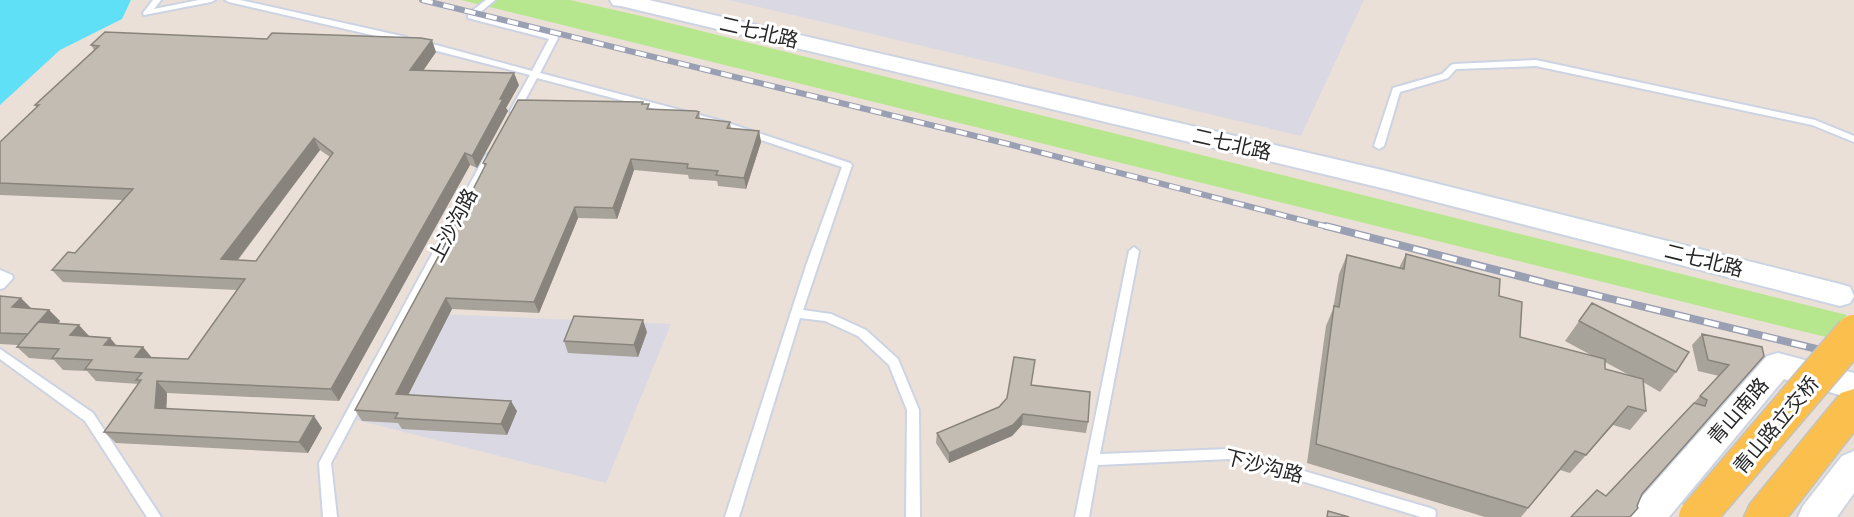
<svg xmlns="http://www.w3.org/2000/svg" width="1854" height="517" font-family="'Space Grotesk','Noto Sans SC',sans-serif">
<rect width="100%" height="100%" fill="#ebe0d7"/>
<path fill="#dad9e3" d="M729 0H1364L1301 136Z
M415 313 671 324 606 483 357 420Z"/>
<path fill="#b6e78e" d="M461 0H570L637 15 1847 315 1826 337Z"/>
<path fill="#60e0f7" d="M0 0H131L122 19 60 50 0 105Z"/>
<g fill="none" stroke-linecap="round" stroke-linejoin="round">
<g stroke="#ccd3e2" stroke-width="4">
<path id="lane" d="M153 0H161L154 9 199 0H215L211 2 144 15 143 13Z
M225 0H240L406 37 410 40 406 43 229 2Z
M486 0H495L477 15 557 36 558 38 540 73 722 121 850 163 852 165 803 310 831 314 866 330 898 359 919 410 920 517H906L907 410 889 365 858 336 825 321 800 318 739 517H725L806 266 842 167 716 125 537 78 518 113H512L510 111 530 75 418 46 417 44 421 41 532 71 549 39 468 18V14Z
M1536 60 1815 120 1854 136V142L1812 125 1536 66 1456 69 1448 78 1400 92 1384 146 1379 149 1374 146 1393 88 1442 74 1451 65 1454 64Z
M490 153 495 156 331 463 337 517H323L319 463 485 156Z
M1134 247 1139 251 1100 454 1229 449 1430 508 1435 510 1436 514 1435 517H1421L1229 459 1098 465 1089 517H1075L1129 251Z
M0 270 12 275 13 278 4 288 0 289Z
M0 349 93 413 161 517H147L85 421 0 359Z"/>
</g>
<g stroke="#ccd3e2" stroke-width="4">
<path id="secondary" d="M610 0H649L1386 171 1840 284 1850 287 1854 296 1850 303 1840 306 1386 189 621 6 613 5Z
M1778 353 1854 373V399L1784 379 1669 517H1629L1634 506 1767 356Z
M1854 451V493L1837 517H1798L1803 506 1842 456Z"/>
</g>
<g stroke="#c3c3c3" stroke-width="3">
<path id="primary" d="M1854 389V432L1788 517H1744L1750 504 1841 393Z"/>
</g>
<use href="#lane" fill="#fff" fill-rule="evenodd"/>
<use href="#secondary" fill="#fff" fill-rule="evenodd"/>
<use href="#primary" fill="#fbbf4d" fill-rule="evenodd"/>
<g stroke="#9aa0b3" stroke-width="6">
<path id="rail-far1" d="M422 0 1012 145 1332 228"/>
</g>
<g stroke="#9aa0b3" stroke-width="8">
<path id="rail" d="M1326 226 1554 285 1854 358"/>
</g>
<use href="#rail-far1" stroke="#fff" stroke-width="4" stroke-dasharray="11" stroke-linecap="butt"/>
<use href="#rail" stroke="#fff" stroke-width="5" stroke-dasharray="15" stroke-linecap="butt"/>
<g stroke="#c3c3c3" stroke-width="39" stroke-linecap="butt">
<path id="primary-bridge" d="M1697 517 1854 333"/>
</g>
<use href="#primary-bridge" stroke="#fbbf4d" stroke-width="36"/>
</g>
<path fill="#a7a29a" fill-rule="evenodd" d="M91 45 436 52 423 71 519 85 506 108 508 111 477 168 470 165 339 401 167 393 166 409 322 428 308 453 116 443 104 432 139 384 96 381 87 371 63 370 54 360 29 358 17 347 18 345 0 344V296L31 309 49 310 60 321 58 324 89 336 110 338 117 346 143 347 152 358 188 359 237 290 63 282 52 270 75 253 122 200 0 195V142L37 108 35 105 94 50ZM320 150 330 157 256 261 238 260Z
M644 104 650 109 699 112 700 119 730 122 731 129 759 131 761 142 746 189 718 186 717 181 689 179 688 175 634 170 617 219 578 218 539 313 452 309 408 395 517 411 507 435 402 429 398 423 362 421 355 410 443 248 485 167 483 163Z
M1406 254 1499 296 1520 337 1593 356 1565 341 1592 303 1676 372 1660 392 1643 382 1646 411 1630 430 1613 425 1570 473 1560 470 1521 517H1485L1307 463 1326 326 1333 309 1339 274 1347 255 1399 268ZM1605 362 1631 376 1605 369Z
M647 332 638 357 568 353 564 341Z
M1702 334 1764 356 1606 496 1719 376 1698 371 1692 345Z
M1032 385 1088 422 1086 433 1022 425 1012 436 949 463 936 443 937 433 999 407Z"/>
<path fill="#88847d" d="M432 40 436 52 415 82 410 70Z
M514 73 519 85 506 108 508 111 477 168 472 156 500 99Z
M759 131 761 142 746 189 744 178Z
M314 138 320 150 229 271 221 259Z
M465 153 470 165 339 401 331 389Z
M631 159 634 170 617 219 613 208Z
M575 207 578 218 539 313 534 302Z
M21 298 32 309 12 307Z
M446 298 452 309 403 405 396 394Z
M49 310 60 321 39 346 28 334Z
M643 320 647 332 638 357 634 345Z
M79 325 90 337 70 335Z
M110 338 120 350 104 345Z
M143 347 153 359 135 357Z
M157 381 167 393 166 420 155 408Z
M511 401 517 411 507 435 501 424Z
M1628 406 1613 425 1570 473 1586 455Z
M1023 414 1022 425 1012 436 949 463V453Z
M314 416 322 428 308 453 299 442Z"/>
<path fill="#c2bcb3" stroke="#88847d" stroke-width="1.5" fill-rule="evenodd" d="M105 32 267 39 272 33 421 38 432 40 410 70 514 73 500 99H503L472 156 465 153 331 389 157 381 155 408 314 416 299 442 104 432 141 380H136L142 373 85 369 92 360 52 358 59 349 17 347 38 322 79 325 70 335 110 338 104 345 143 347 135 357 188 359 245 279 52 270 68 252 75 253 133 189 0 183V142L39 105H35L99 46 91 45ZM314 138 333 153 256 261 221 259Z
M518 100 643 102 642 104H649L647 109 696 111 699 112 696 118 730 122 727 128 759 131 744 178 716 175 718 171 687 168 688 164 631 159 613 208 575 207 534 302 446 298 396 394 511 401 501 424 395 418 398 413 355 410 443 248 486 164 483 163Z
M1406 254 1500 279 1499 296 1522 302 1520 337 1605 359V369L1643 379 1646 411 1628 406 1586 455 1575 451 1528 508 1316 444 1334 306 1339 307 1347 255 1404 269Z
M0 296 21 298 12 307 49 310 28 334 0 333Z
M1592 303 1689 352 1676 372 1579 321Z
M574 316 643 320 634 345 564 341Z
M1702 334 1762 347 1764 356 1642 494 1637 506 1638 508 1630 517H1571L1597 490 1606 496 1694 403 1705 406 1707 400 1700 396 1729 365 1708 360Z
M1014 357 1035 360 1031 385 1090 392 1088 422 1023 414 1013 425 949 453 937 433 999 407 1007 398Z
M1328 511 1349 517H1327Z"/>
<g text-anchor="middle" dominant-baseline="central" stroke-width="6" stroke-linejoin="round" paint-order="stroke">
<g font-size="20" fill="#272727" stroke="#fff">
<text transform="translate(759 32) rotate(13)">二七北路</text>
<text transform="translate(1232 144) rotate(13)">二七北路</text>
<text transform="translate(453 225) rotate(-62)">上沙沟路</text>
<text transform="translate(1704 260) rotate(14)">二七北路</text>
<text transform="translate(1738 411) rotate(-49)">青山南路</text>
<text transform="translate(1776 425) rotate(-50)">青山路立交桥</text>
<text transform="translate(1264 466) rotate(14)">下沙沟路</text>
</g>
</g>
</svg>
